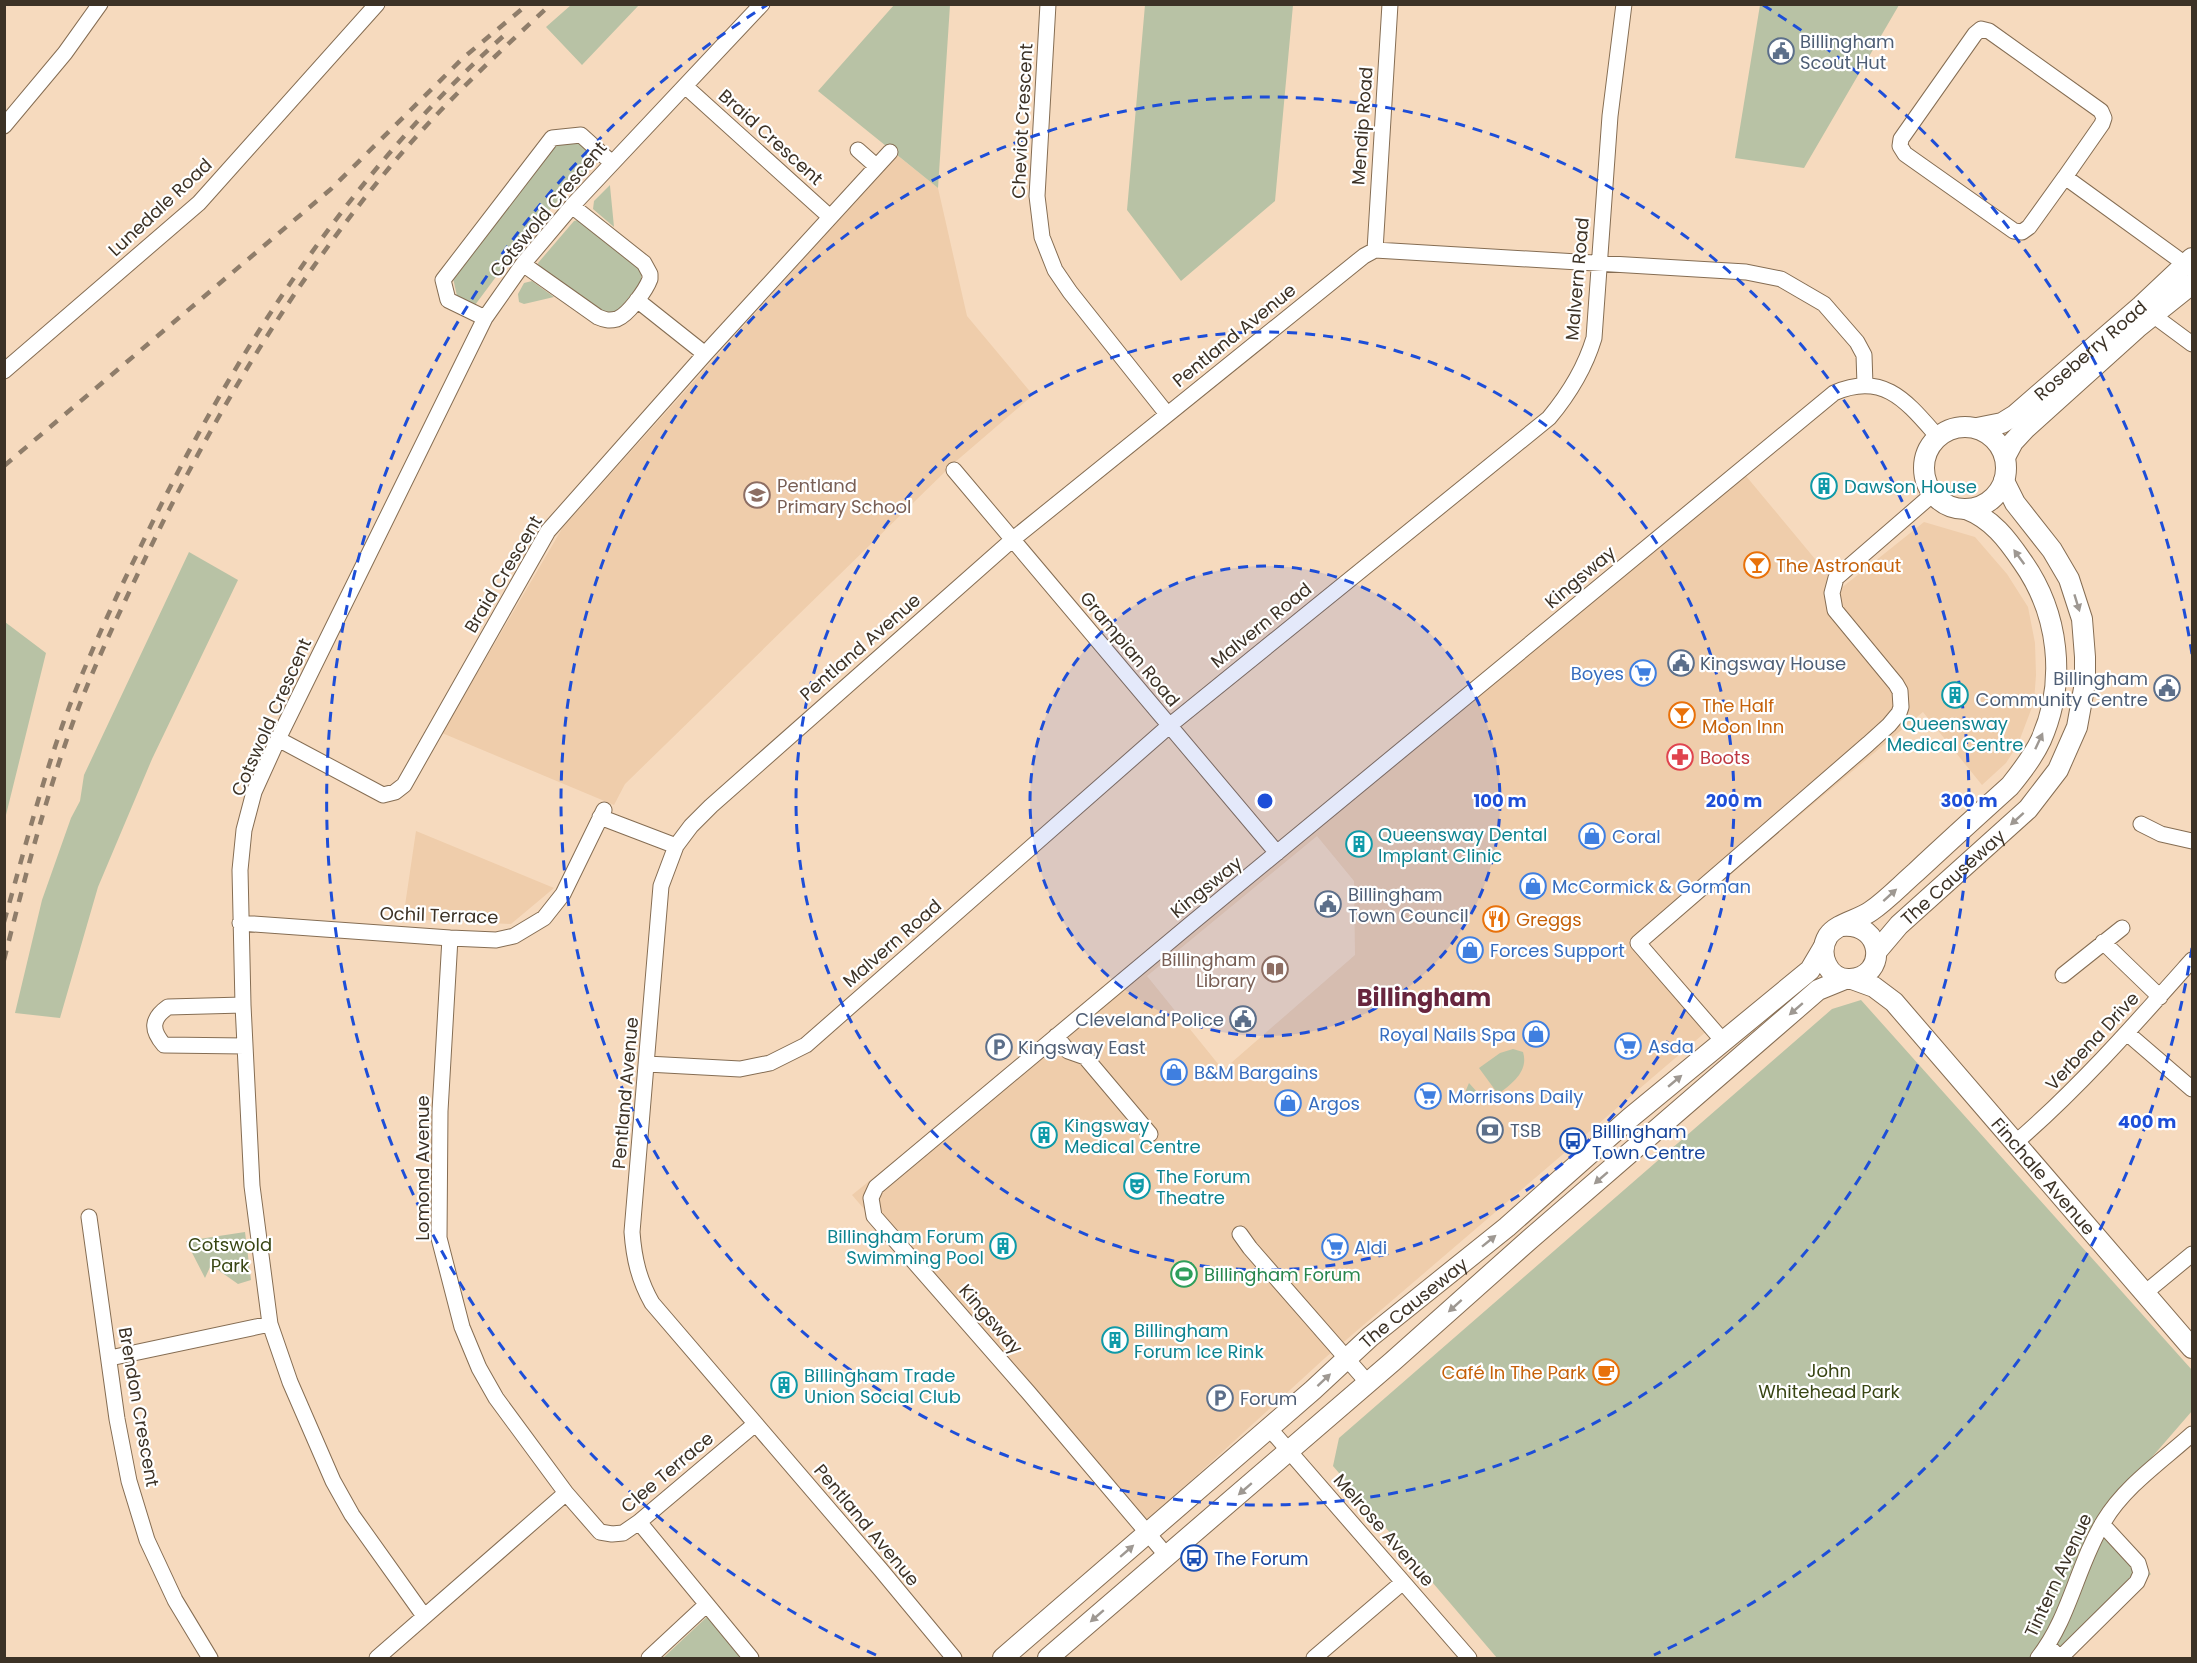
<svg xmlns="http://www.w3.org/2000/svg" width="2197" height="1663" font-family="Poppins,sans-serif">
<rect width="100%" height="100%" fill="#f6dabe"/>
<path fill="#efcdab" fill-rule="evenodd" d="M897 155 938 188 967 316 1033 395 954 463 625 784 614 805 442 733 563 527Z
M1746 476 1840 589 1924 522 1975 537 2007 574 2028 607 2035 643 2036 675 2034 702 2018 744 2006 763 1982 785 1923 712 1645 945 1708 1030 1325 1358 1139 1528 852 1195 1274 853ZM1317 836 1354 881 1355 955 1223 1070 1147 976Z
M416 831 554 888 511 924 403 919Z"/>
<path fill="#b8c2a5" d="M571 5V4L639 5 582 65 546 27Z
M894 5H950L938 188 818 91Z
M1145 5H1293L1275 201 1181 281 1127 210Z
M1760 5H1899L1804 168 1735 158Z
M558 140 582 141 596 156V161L560 198 522 242 475 305 457 296 453 278Z
M610 185V186L614 227 593 209 594 201Z
M578 220 640 267 642 282 617 312C592 315 560 284 540 270L538 263 574 221Z
M532 281 554 297 524 304 519 302 518 294 524 283Z
M189 552 238 580 152 759 98 887 60 1018 15 1013 42 900 71 818 80 801 84 775Z
M5 622 46 653 5 819Z
M1861 1000 2192 1370V1411L2100 1517 2102 1524 2151 1574 2070 1654 2073 1658H1497L1333 1466 1339 1438 1832 1009Z
M1513 1049 1523 1052C1529 1071 1512 1084 1498 1094L1479 1068 1500 1053Z
M1469 1083 1486 1102 1474 1103 1467 1099 1466 1090Z
M245 1232 251 1280 238 1284 211 1265 205 1278 186 1241Z
M711 1613 748 1658H663Z"/>
<g fill="none" stroke-linecap="round" stroke-linejoin="round">
<g stroke="#856d53" stroke-width="17">
<path id="minor" d="M1048 4 1037 196 1042 237 1055 270 1070 292 1167 414
M685 86 830 217
M4 126 65 53 100 4
M858 150 876 166
M2065 177 2102 124 2104 118 2101 111 1989 31 1981 29 1975 34 1901 139 1900 146 1905 154 2014 231 2022 232 2029 227 2065 177 2192 269
M1375 250 1390 4
M523 264 598 317C605 320 609 321 617 319 628 315 646 290 650 279V274L644 263 572 206
M637 300 705 354
M2146 310 2192 344
M485 318 448 300 443 280 552 138 581 135 612 163
M4 371 199 203 377 4
M954 470 1277 853
M278 739 383 795 395 792 404 785 548 531 705 354 890 152
M600 817 676 846
M2141 824 2161 834 2192 841
M240 923 450 938 496 940 514 936 544 918 563 894 604 810
M450 938 440 1111 439 1238 462 1327 479 1368 496 1398 566 1493 600 1532 612 1534 623 1533 639 1522 754 1425
M2103 942 2160 997
M2063 975 2122 928
M243 1005 168 1007C151 1019 151 1030 164 1045L245 1046
M2127 1033 2192 1089
M1056 1036 1068 1051 1085 1057 1150 1134
M1723 1041 1638 943 1868 744 1889 725 1899 713 1901 707 1900 691 1896 684 1835 610 1832 593 1836 578 1933 494
M647 1064 740 1069 770 1063 806 1045 1169 726 1549 418C1569 394 1585 368 1594 338L1610 116 1624 4
M2015 1143C2079 1088 2136 1023 2192 960
M89 1217 117 1419 129 1481 147 1540 175 1600 210 1658
M1240 1234 1250 1248 1368 1383
M2146 1292 2192 1254
M110 1358 270 1324
M1269 1428 1469 1658
M639 1522 751 1658
M1167 1556 1028 1392 874 1216 871 1198 876 1187 1193 922 1834 393C1884 371 1907 402 1938 437
M424 1616 352 1515 333 1481 290 1382 270 1324 252 1186 243 1005 240 870 244 830 254 792 278 739 485 318 523 264 572 206 762 4
M2048 1646 2060 1658 2137 1582 2141 1573 2138 1563 2102 1524
M377 1658 566 1493
M649 1658 706 1605
M954 1658 881 1570 652 1303C639 1280 634 1259 632 1232L661 886 676 846 691 826 711 806 1012 540 1364 256 1375 250 1746 272 1781 279 1824 304 1857 342 1864 355 1865 385
M1314 1658 1403 1582
M2038 1658C2070 1618 2077 1565 2104 1521 2125 1486 2162 1461 2192 1434"/>
</g>
<g stroke="#856d53" stroke-width="22">
<g id="tertiary">
<circle cx="1965" cy="468" r="41"/>
<path id="s1" d="M1977 428 2002 423 2015 415 2141 306 2192 258"/>
<path d="M2005 457 2013 442 2026 428 2137 328 2192 284"/>
<path d="M1842 926C1884 922 1888 977 1850 979 1828 980 1817 954 1828 936 1837 923 1859 920 1871 911 1887 900 1901 885 1916 872 1947 843 1979 814 2010 786 2022 771 2033 757 2041 740 2067 681 2059 613 2022 561 2007 539 1992 519 1966 509"/>
<path id="s2" d="M1877 951 1899 925 2028 809 2058 770 2077 727 2085 683V657L2082 619 2069 579 2052 550 2015 503 2004 481"/>
<path id="s3" d="M1852 979 1874 987 1894 1002 2192 1348"/>
<path id="s4" d="M1003 1658 1313 1390 1370 1337 1507 1227 1630 1118 1810 970 1823 948"/>
<path d="M1048 1658 1392 1362 1529 1240 1818 990 1845 979"/>
</g>
</g>
<use href="#minor" stroke="#fff" stroke-width="15"/>
<use href="#tertiary" stroke="#fff" stroke-width="20"/>
<path stroke="#8f7d6a" stroke-width="4.5" stroke-dasharray="10 10" stroke-linecap="butt" d="M4 466 331 189 463 58 528 4
M4 922C26 845 45 767 75 692 94 644 116 597 139 550 231 357 348 174 509 31
M4 960C26 873 50 779 83 696 101 651 122 607 143 563 210 422 289 288 389 168 438 109 495 56 551 4"/>
</g>
<defs><path id="oneway-solid" d="M-6-.8H1V-3.2L6.5 0L1 3.2V.8H-6Z" transform="scale(1.5)"/></defs>
<g fill="#9e9892">
<use href="#oneway-solid" transform="translate(2019 557) rotate(-126)"/>
<use href="#oneway-solid" transform="translate(2077 603) rotate(73)"/>
<use href="#oneway-solid" transform="translate(2039 741) rotate(-65)"/>
<use href="#oneway-solid" transform="translate(2017 819) rotate(138)"/>
<use href="#oneway-solid" transform="translate(1890 895) rotate(-42)"/>
<use href="#oneway-solid" transform="translate(1796 1009) rotate(139)"/>
<use href="#oneway-solid" transform="translate(1675 1081) rotate(-40)"/>
<use href="#oneway-solid" transform="translate(1601 1178) rotate(139)"/>
<use href="#oneway-solid" transform="translate(1489 1241) rotate(-39)"/>
<use href="#oneway-solid" transform="translate(1455 1306) rotate(138)"/>
<use href="#oneway-solid" transform="translate(1324 1380) rotate(-43)"/>
<use href="#oneway-solid" transform="translate(1245 1489) rotate(139)"/>
<use href="#oneway-solid" transform="translate(1127 1551) rotate(-41)"/>
<use href="#oneway-solid" transform="translate(1097 1616) rotate(139)"/>
</g>
<circle cx="1265" cy="801" r="235" fill="#1d4ed8" fill-opacity=".12"/>
<g fill="none" stroke="#1d4ed8" stroke-width="3" stroke-dasharray="10 8">
<circle cx="1265" cy="801" r="235"/>
<circle cx="1265" cy="801" r="469"/>
<circle cx="1265" cy="801" r="704"/>
<path d="M2192 948A939 939 0 0 1 1654 1655M876 1655A939 939 0 0 1 767 5M1763 5A939 939 0 0 1 2192 654"/>
</g>
<defs>
<g id="civic-ring" transform="scale(1.35)"><circle r="9.5" fill="#fff" stroke="#5c6f8a" stroke-width="1.5"/><path d="M-.6-6.5H3V-4.5H.6V-3L4-1V1h2V6H-6V1h2V-1L-.6-3ZM-1.2 2.5V6h2.4V2.5Z" fill="#5c6f8a"/></g>
<g id="building-ring" transform="scale(1.35)"><circle r="9.5" fill="#fff" stroke="#0f9aa8" stroke-width="1.5"/><path d="M-4-6H4V6H1V3H-1V6H-4ZM-2.5-4.3h1.7v1.8h-1.7ZM.8-4.3h1.7v1.8H.8ZM-2.5-1h1.7V.8h-1.7ZM.8-1h1.7V.8H.8Z" fill="#0f9aa8"/></g>
<g id="school-ring" transform="scale(1.35)"><circle r="9.5" fill="#fff" stroke="#8d6e63" stroke-width="1.5"/><path d="M0-5L7-2L0 1L-7-2ZM-4 1L0 2.5L4 1V4Q0 6-4 4Z" fill="#8d6e63"/></g>
<g id="bar-ring" transform="scale(1.35)"><circle r="9.5" fill="#fff" stroke="#e8710a" stroke-width="1.5"/><path d="M-6-5H6L.8 .8V4.5H3.5V6h-7V4.5H-.8V.8Z" fill="#e8710a"/></g>
<g id="supermarket-ring" transform="scale(1.35)"><circle r="9.5" fill="#fff" stroke="#3f7fe0" stroke-width="1.5"/><path d="M-6-5.5h2.5l.6 2H6L4.5 2H-2.5L-4.4-4H-6ZM-1.5 3.2a1.3 1.3 0 1 0 .1 0ZM3 3.2a1.3 1.3 0 1 0 .1 0Z" fill="#3f7fe0"/></g>
<g id="pharmacy-ring" transform="scale(1.35)"><circle r="9.5" fill="#fff" stroke="#e0444e" stroke-width="1.5"/><path d="M-2-6h4v4h4v4h-4v4h-4v-4h-4v-4h4Z" fill="#e0444e"/></g>
<g id="shop-ring" transform="scale(1.35)"><circle r="9.5" fill="#fff" stroke="#3f7fe0" stroke-width="1.5"/><path d="M-5-2.5h2.3a2.7 3.5 0 0 1 5.4 0H5L5.5 6h-11ZM-1.5-2.5h3a1.5 2.3 0 0 0-3 0Z" fill="#3f7fe0"/></g>
<g id="restaurant-ring" transform="scale(1.35)"><circle r="9.5" fill="#fff" stroke="#e8710a" stroke-width="1.5"/><path d="M-5-6h1v4h1v-4h1v4h1v-4h1v5L-1.5 .5V6h-2V.5L-5-1ZM5-6V6H3V1.5H1.5Q1.5-4 5-6Z" fill="#e8710a"/></g>
<g id="library-ring" transform="scale(1.35)"><circle r="9.5" fill="#fff" stroke="#8d6e63" stroke-width="1.5"/><path d="M-6-4Q-3-5.5-.7-3.5V5Q-3 3-6 4ZM6-4Q3-5.5 .7-3.5V5Q3 3 6 4Z" fill="#8d6e63"/></g>
<g id="parking-ring" transform="scale(1.35)"><circle r="9.5" fill="#fff" stroke="#5c6f8a" stroke-width="1.5"/><path d="M-3.5-5.5H1a3.5 3.5 0 0 1 0 7H-1V5.5H-3.5ZM-1-3.4V-.6H.8a1.4 1.4 0 0 0 0-2.8Z" fill="#5c6f8a"/></g>
<g id="bank-ring" transform="scale(1.35)"><circle r="9.5" fill="#fff" stroke="#5c6f8a" stroke-width="1.5"/><path d="M-6-4H6V4H-6ZM0-2.3a2.3 2.3 0 1 0 0 4.6a2.3 2.3 0 1 0 0-4.6Z" fill="#5c6f8a"/></g>
<g id="bus-ring" transform="scale(1.35)"><circle r="9.5" fill="#fff" stroke="#1a4fb4" stroke-width="1.5"/><path d="M-5-6H5V4H4V6H2V4H-2V6H-4V4H-5ZM-3.5-4V0h7V-4ZM-3.5 1.2v1.5H-2V1.2ZM2 1.2v1.5H3.5V1.2Z" fill="#1a4fb4"/></g>
<g id="theatre-ring" transform="scale(1.35)"><circle r="9.5" fill="#fff" stroke="#0f9aa8" stroke-width="1.5"/><path d="M-5-5.5Q0-4 5-5.5V0Q5 5 0 6Q-5 5-5 0ZM-3.3-2.5H-1v1.5H-3.3ZM1-2.5H3.3v1.5H1ZM-2.8 1Q0 5.5 2.8 1Z" fill="#0f9aa8"/></g>
<g id="stadium-ring" transform="scale(1.35)"><circle r="9.5" fill="#fff" stroke="#2e9e5b" stroke-width="1.5"/><path d="M0-5a6.5 5 0 1 0 0 10a6.5 5 0 1 0 0-10ZM-3.5-1.8h7v3.6h-7Z" fill="#2e9e5b"/></g>
<g id="cafe-ring" transform="scale(1.35)"><circle r="9.5" fill="#fff" stroke="#e8710a" stroke-width="1.5"/><path d="M-5.5-4.5H6V0H3Q3 3.5 0 3.5H-2.5Q-5.5 3.5-5.5 0ZM3-3.2v2h1.7v-2ZM-6 4.5H4V6H-6Z" fill="#e8710a"/></g>
</defs>
<g fill-rule="evenodd">
<use href="#civic-ring" x="1781" y="51"/>
<use href="#building-ring" x="1824" y="486"/>
<use href="#school-ring" x="757" y="495"/>
<use href="#bar-ring" x="1757" y="565"/>
<use href="#civic-ring" x="1681" y="663"/>
<use href="#supermarket-ring" x="1643" y="673"/>
<use href="#civic-ring" x="2167" y="688"/>
<use href="#building-ring" x="1955" y="695"/>
<use href="#bar-ring" x="1682" y="715"/>
<use href="#pharmacy-ring" x="1680" y="757"/>
<use href="#shop-ring" x="1592" y="836"/>
<use href="#building-ring" x="1359" y="844"/>
<use href="#shop-ring" x="1533" y="886"/>
<use href="#civic-ring" x="1328" y="904"/>
<use href="#restaurant-ring" x="1496" y="919"/>
<use href="#shop-ring" x="1470" y="950"/>
<use href="#library-ring" x="1275" y="969"/>
<use href="#civic-ring" x="1243" y="1019"/>
<use href="#shop-ring" x="1536" y="1034"/>
<use href="#supermarket-ring" x="1628" y="1046"/>
<use href="#parking-ring" x="999" y="1047"/>
<use href="#shop-ring" x="1174" y="1072"/>
<use href="#supermarket-ring" x="1428" y="1096"/>
<use href="#shop-ring" x="1288" y="1103"/>
<use href="#bank-ring" x="1490" y="1130"/>
<use href="#building-ring" x="1044" y="1135"/>
<use href="#bus-ring" x="1573" y="1141"/>
<use href="#theatre-ring" x="1137" y="1186"/>
<use href="#building-ring" x="1003" y="1246"/>
<use href="#supermarket-ring" x="1335" y="1247"/>
<use href="#stadium-ring" x="1184" y="1274"/>
<use href="#building-ring" x="1115" y="1340"/>
<use href="#cafe-ring" x="1606" y="1372"/>
<use href="#building-ring" x="784" y="1385"/>
<use href="#parking-ring" x="1220" y="1398"/>
<use href="#bus-ring" x="1194" y="1558"/>
</g>
<g text-anchor="middle" dominant-baseline="central" stroke-width="4.5" stroke-linejoin="round" paint-order="stroke">
<g font-size="18" fill="#4e5e75" stroke="#fff" text-anchor="start">
<text x="1800" y="41">Billingham<tspan x="1800" dy="21">Scout Hut</tspan></text>
<text x="1700" y="663">Kingsway House</text>
<text x="2148" y="678" text-anchor="end">Billingham<tspan x="2148" dy="21">Community Centre</tspan></text>
<text x="1348" y="894">Billingham<tspan x="1348" dy="21">Town Council</tspan></text>
<text x="1224" y="1019" text-anchor="end">Cleveland Police</text>
<text x="1018" y="1047">Kingsway East</text>
<text x="1510" y="1130">TSB</text>
<text x="1240" y="1398">Forum</text>
</g>
<g font-size="18" fill="#3c3226" stroke="#fff">
<text transform="translate(1022 121) rotate(-87)">Cheviot Crescent</text>
<text transform="translate(1362 126) rotate(-86)">Mendip Road</text>
<text transform="translate(771 137) rotate(42)">Braid Crescent</text>
<text transform="translate(160 207) rotate(-43)">Lunedale Road</text>
<text transform="translate(548 209) rotate(-50)">Cotswold Crescent</text>
<text transform="translate(1577 279) rotate(-85)">Malvern Road</text>
<text transform="translate(1234 335) rotate(-39)">Pentland Avenue</text>
<text stroke="none"><textPath href="#s1" startOffset="140">Roseberry Road</textPath></text>
<text transform="translate(503 574) rotate(-59)">Braid Crescent</text>
<text transform="translate(1580 577) rotate(-40)">Kingsway</text>
<text transform="translate(1261 625) rotate(-39)">Malvern Road</text>
<text transform="translate(860 647) rotate(-41)">Pentland Avenue</text>
<text transform="translate(1130 649) rotate(50)">Grampian Road</text>
<text transform="translate(271 717) rotate(-66)">Cotswold Crescent</text>
<text stroke="none"><textPath href="#s2" startOffset="106">The Causeway</textPath></text>
<text transform="translate(1206 887) rotate(-39)">Kingsway</text>
<text transform="translate(439 915) rotate(2)">Ochil Terrace</text>
<text transform="translate(892 943) rotate(-41)">Malvern Road</text>
<text transform="translate(2092 1041) rotate(-47)">Verbena Drive</text>
<text transform="translate(625 1093) rotate(-85)">Pentland Avenue</text>
<text transform="translate(422 1168) rotate(-90)">Lomond Avenue</text>
<text stroke="none"><textPath href="#s3" startOffset="278">Finchale Avenue</textPath></text>
<text stroke="none"><textPath href="#s4" startOffset="543">The Causeway</textPath></text>
<text transform="translate(991 1319) rotate(49)">Kingsway</text>
<text transform="translate(139 1407) rotate(80)">Brendon Crescent</text>
<text transform="translate(667 1472) rotate(-40)">Clee Terrace</text>
<text transform="translate(867 1525) rotate(50)">Pentland Avenue</text>
<text transform="translate(1384 1530) rotate(49)">Melrose Avenue</text>
<text transform="translate(2058 1575) rotate(-65)">Tintern Avenue</text>
</g>
<g font-size="18" fill="#785e54" stroke="#fff" text-anchor="start">
<text x="777" y="485">Pentland<tspan x="777" dy="21">Primary School</tspan></text>
<text x="1256" y="959" text-anchor="end">Billingham<tspan x="1256" dy="21">Library</tspan></text>
</g>
<g font-size="18" fill="#0d838f" stroke="#fff" text-anchor="start">
<text x="1844" y="486">Dawson House</text>
<text x="1955" y="723" text-anchor="middle">Queensway<tspan x="1955" dy="21">Medical Centre</tspan></text>
<text x="1378" y="834">Queensway Dental<tspan x="1378" dy="21">Implant Clinic</tspan></text>
<text x="1064" y="1125">Kingsway<tspan x="1064" dy="21">Medical Centre</tspan></text>
<text x="1156" y="1176">The Forum<tspan x="1156" dy="21">Theatre</tspan></text>
<text x="984" y="1236" text-anchor="end">Billingham Forum<tspan x="984" dy="21">Swimming Pool</tspan></text>
<text x="1134" y="1330">Billingham<tspan x="1134" dy="21">Forum Ice Rink</tspan></text>
<text x="804" y="1375">Billingham Trade<tspan x="804" dy="21">Union Social Club</tspan></text>
</g>
<g font-size="18" fill="#c56008" stroke="#fff" text-anchor="start">
<text x="1776" y="565">The Astronaut</text>
<text x="1702" y="705">The Half<tspan x="1702" dy="21">Moon Inn</tspan></text>
<text x="1516" y="919">Greggs</text>
<text x="1586" y="1372" text-anchor="end">Café In The Park</text>
</g>
<g font-size="18" fill="#366cbe" stroke="#fff" text-anchor="start">
<text x="1624" y="673" text-anchor="end">Boyes</text>
<text x="1612" y="836">Coral</text>
<text x="1552" y="886">McCormick &amp; Gorman</text>
<text x="1490" y="950">Forces Support</text>
<text x="1516" y="1034" text-anchor="end">Royal Nails Spa</text>
<text x="1648" y="1046">Asda</text>
<text x="1194" y="1072">B&amp;M Bargains</text>
<text x="1448" y="1096">Morrisons Daily</text>
<text x="1308" y="1103">Argos</text>
<text x="1354" y="1247">Aldi</text>
</g>
<g font-size="18" fill="#be3a42" stroke="#fff" text-anchor="start">
<text x="1700" y="757">Boots</text>
</g>
<g font-size="18" fill="#164399" stroke="#fff" text-anchor="start">
<text x="1592" y="1131">Billingham<tspan x="1592" dy="21">Town Centre</tspan></text>
<text x="1214" y="1558">The Forum</text>
</g>
<g font-size="18" fill="#384513" stroke="#fff">
<text x="230" y="1244">Cotswold<tspan x="230" dy="21">Park</tspan></text>
<text x="1829" y="1370">John<tspan x="1829" dy="21">Whitehead Park</tspan></text>
</g>
<g font-size="18" fill="#27864d" stroke="#fff" text-anchor="start">
<text x="1204" y="1274">Billingham Forum</text>
</g>
<g font-size="24" font-weight="bold" fill="#68253e" stroke="#fff">
<text x="1424" y="997">Billingham</text>
</g>
</g>
<circle cx="1265" cy="801" r="9" fill="#1d4ed8" stroke="#fff" stroke-width="3"/>
<g font-size="18" text-anchor="middle" font-weight="bold" fill="#1d4ed8" stroke="#fff" stroke-width="4.5" stroke-linejoin="round" paint-order="stroke">
<text x="1500" y="807">100 m</text>
<text x="1734" y="807">200 m</text>
<text x="1969" y="807">300 m</text>
<text x="2147" y="1128">400 m</text>
</g>
<rect width="2197" height="1663" fill="none" stroke="#3c3226" stroke-width="12"/>
</svg>
